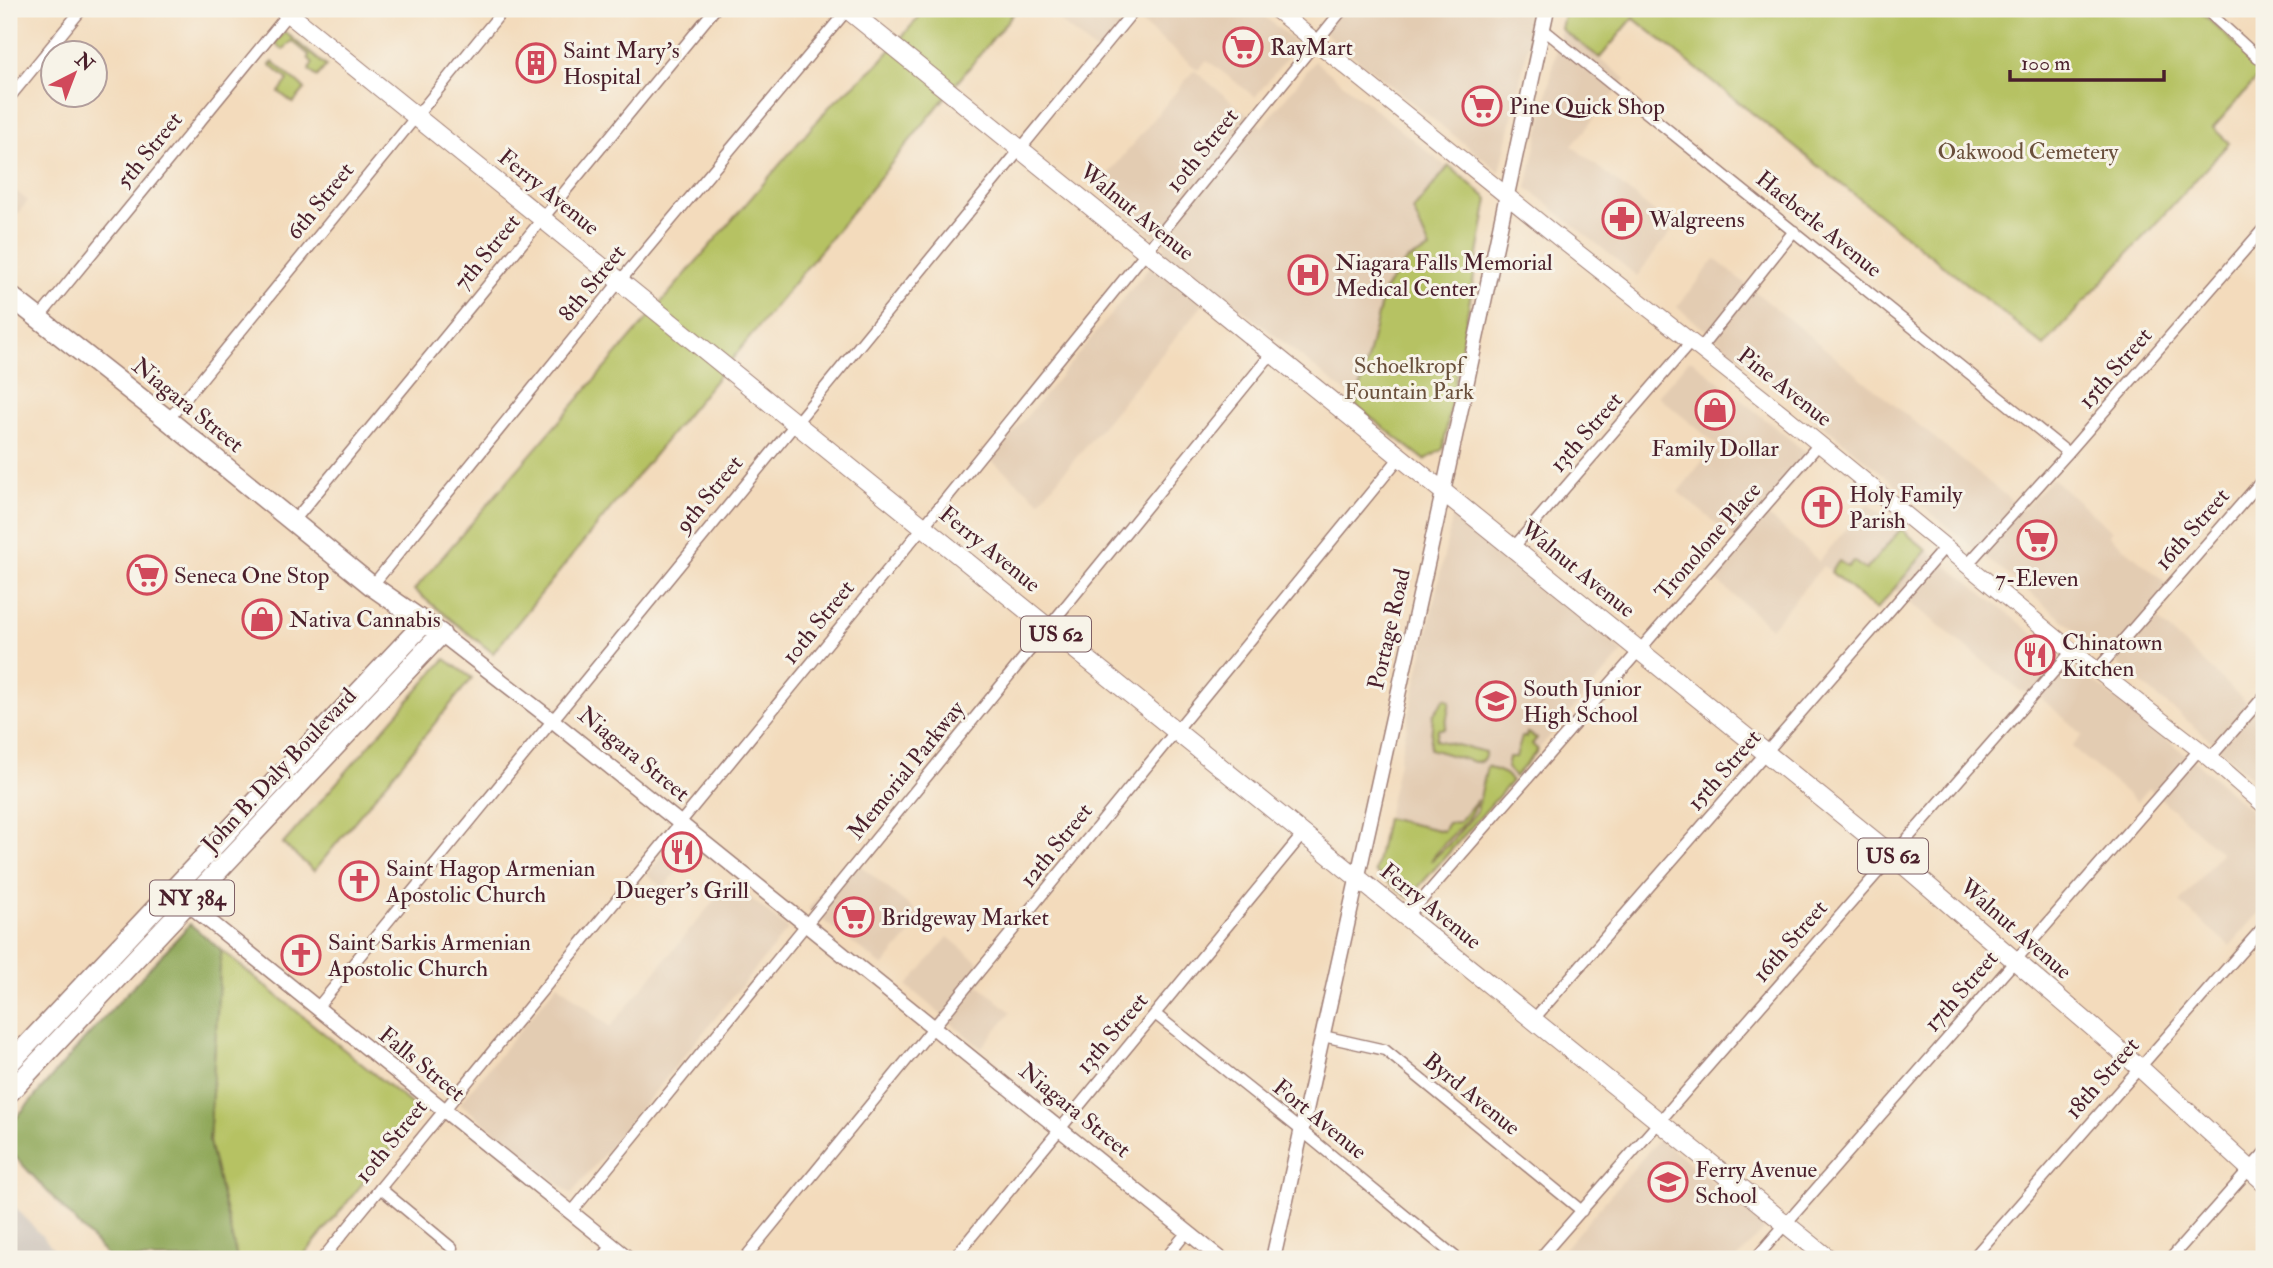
<svg xmlns="http://www.w3.org/2000/svg" width="2273" height="1268" font-family="'IM FELL Double Pica',serif">
<rect width="100%" height="100%" fill="#f7f3e8"/>
<filter id="ink" filterUnits="userSpaceOnUse"><feTurbulence type="fractalNoise" baseFrequency=".0143" numOctaves="2"/><feDisplacementMap in="SourceGraphic" scale="14" xChannelSelector="R" yChannelSelector="G"/><feConvolveMatrix kernelMatrix="1 2 1 2 8 2 1 2 1" color-interpolation-filters="sRGB"/></filter>
<filter id="wash" filterUnits="userSpaceOnUse"><feTurbulence type="fractalNoise" baseFrequency=".00686" numOctaves="4" result="noise"/><feDisplacementMap in="SourceGraphic" scale="28" xChannelSelector="R" yChannelSelector="G"/><feGaussianBlur stdDeviation="1.57" result="paint"/><feColorMatrix in="noise" values="0 0 0 0 0 0 0 0 0 0 0 0 0 0 0 0 0 1.4 0 .05"/><feComposite in="paint" operator="in"/></filter>
<g filter="url(#wash)">
<rect width="100%" height="100%" fill="#f3dbbc"/>
<path fill="#e3ccb2" d="M1045 9H1255L1298 44 1255 97 1207 60 1198 70 1134 17 1101 56Z
M1332 9H1536L1500 172 1317 27Z
M1561 29 1626 79 1572 146 1674 228 1637 276 1527 188Z
M1315 61 1484 197 1486 205 1440 451 1429 458 1216 289 1040 501 991 460 1166 247 1096 189 1194 70 1262 127Z
M9 185 28 201 9 224Z
M1715 259 2023 510 2052 478 2112 531 2109 535 2176 591 2154 616 2264 719V789L2195 727 1677 307Z
M1692 360 1813 458 1767 515 1819 561 1868 503 1901 529 1866 571 1848 568 1839 561 1831 572 1823 566 1771 628 1714 578 1742 545 1678 492 1716 444 1658 396 1688 361Z
M1453 514 1623 652 1409 898 1375 872Z
M1927 550 2203 768 2264 822V907L2230 946 2180 903 2221 853 2149 788 2137 802 2072 747 2083 735 2041 698 2019 690 1894 589Z
M683 842 694 851 663 888 647 875 673 843Z
M851 858 924 918 883 966 808 909Z
M730 881 788 929 573 1192 570 1193 460 1103 558 984 610 1027Z
M948 937 989 971 979 985 1011 1012 981 1048 907 986Z
M1659 1139 1767 1226 1737 1259H1555Z"/>
<path fill="#ccc2b9" d="M9 1200 63 1259H9Z"/>
<path fill="#b6c264" stroke="#807048" stroke-width="2" d="M926 9H1017L493 653 414 590 830 106 879 63Z
M1565 9H2197L2261 67V74L2213 128 2229 143 2044 346 1633 18 1600 58 1561 29Z
M285 32 326 66 317 77 309 70 313 63 308 58 309 55 292 41 283 50 275 43Z
M273 62 305 89 293 103 279 92 288 80 270 65Z
M1449 166 1488 199 1443 449 1425 460 1356 406 1384 290 1406 261 1430 249 1413 210Z
M1901 529 1927 550 1876 610 1831 572 1839 561 1848 567 1853 561 1866 570Z
M445 659 472 678 314 871 283 844Z
M1445 698 1450 701 1445 729H1438L1436 740 1486 752C1485 759 1482 762 1474 762L1430 749 1433 715Z
M1527 733 1537 738 1532 744 1538 750 1515 777 1507 768 1509 757H1516L1522 737H1526Z
M1487 766 1505 774 1512 781 1409 898 1375 872 1386 818 1443 831 1448 823 1459 822 1477 800C1469 826 1442 840 1431 861L1451 842 1477 811Z
M221 950 421 1112 301 1259H237L209 1142Z"/>
<path fill="#90a85a" stroke="#6d6442" stroke-width="2" d="M190 924 221 950 209 1142 237 1259H110L9 1150V1126L84 1040Z"/>
</g>
<g filter="url(#ink)">
<g fill="none" stroke-linecap="round" stroke-linejoin="round">
<g stroke="#9e7d74" stroke-width="13">
<path id="minor" d="M2205 9 2264 63
M1543 29 2068 453
M9 98 82 9
M39 318 292 9
M1700 349 1794 231
M168 420 504 9
M293 522 715 9
M1513 548 1691 342
M1967 565 2068 453 2264 228
M372 586 620 281 848 9
M2097 670 2264 478
M2210 758 2264 696
M1406 918 1820 443
M317 1008 1135 9
M1155 1014 1302 1131 1458 1259
M1533 1020 1945 547
M1323 1036 1385 1050 1582 1211
M380 1188 452 1248
M571 1213 1272 353
M322 1259 923 527 1343 9
M601 1259 612 1246
M744 1259 1400 457
M953 1259 1303 834
M1165 1259 1187 1232
M1539 1259 2072 651
M1755 1259 2199 750
M1972 1259 2264 926
M2170 1259 2264 1153"/>
</g>
<g stroke="#9e7d74" stroke-width="17">
<path id="tertiary" d="M441 634 552 720 1221 1259
M187 903 629 1259
M1273 1259 1443 492 1547 9"/>
</g>
<g stroke="#9e7d74" stroke-width="18">
<path id="secondary" d="M1275 9 1559 238 1784 415 2072 651 2210 758 2264 805"/>
</g>
<g stroke="#9e7d74" stroke-width="20">
<path id="primary" d="M283 9 1829 1259
M847 9 1892 855 2139 1067 2264 1182"/>
</g>
<g stroke="#9e7d74" stroke-width="22">
<path id="trunk" d="M9 295 168 420 372 586 441 634 9 1093
M9 1064 424 623"/>
</g>
<use href="#minor" stroke="#fff" stroke-width="10"/>
<use href="#tertiary" stroke="#fff" stroke-width="14"/>
<use href="#secondary" stroke="#fff" stroke-width="16"/>
<use href="#primary" stroke="#fff" stroke-width="18"/>
<use href="#trunk" stroke="#fff" stroke-width="19"/>
</g>
</g>
<defs>
<g id="supermarket-ring" transform="scale(2.0125)"><circle r="9.5" fill="#f7f3e8" stroke="#d1495b" stroke-width="1.5"/><path d="M-6-5.5h2.5l.6 2H6L4.5 2H-2.5L-4.4-4H-6ZM-1.5 3.2a1.3 1.3 0 1 0 .1 0ZM3 3.2a1.3 1.3 0 1 0 .1 0Z" fill="#d1495b"/></g>
<g id="building-ring" transform="scale(2.0125)"><circle r="9.5" fill="#f7f3e8" stroke="#d1495b" stroke-width="1.5"/><path d="M-4-6H4V6H1V3H-1V6H-4ZM-2.5-4.3h1.7v1.8h-1.7ZM.8-4.3h1.7v1.8H.8ZM-2.5-1h1.7V.8h-1.7ZM.8-1h1.7V.8H.8Z" fill="#d1495b"/></g>
<g id="pharmacy-ring" transform="scale(2.0125)"><circle r="9.5" fill="#f7f3e8" stroke="#d1495b" stroke-width="1.5"/><path d="M-2-6h4v4h4v4h-4v4h-4v-4h-4v-4h4Z" fill="#d1495b"/></g>
<g id="hospital-ring" transform="scale(2.0125)"><circle r="9.5" fill="#f7f3e8" stroke="#d1495b" stroke-width="1.5"/><path d="M-5-5h3v3.5h4V-5h3V5h-3V1.5h-4V5h-3Z" fill="#d1495b"/></g>
<g id="shop-ring" transform="scale(2.0125)"><circle r="9.5" fill="#f7f3e8" stroke="#d1495b" stroke-width="1.5"/><path d="M-5-2.5h2.3a2.7 3.5 0 0 1 5.4 0H5L5.5 6h-11ZM-1.5-2.5h3a1.5 2.3 0 0 0-3 0Z" fill="#d1495b"/></g>
<g id="church-ring" transform="scale(2.0125)"><circle r="9.5" fill="#f7f3e8" stroke="#d1495b" stroke-width="1.5"/><path d="M-1.2-6h2.4v3.5h3.3v2.4h-3.3V6h-2.4V-.1h-3.3v-2.4h3.3Z" fill="#d1495b"/></g>
<g id="restaurant-ring" transform="scale(2.0125)"><circle r="9.5" fill="#f7f3e8" stroke="#d1495b" stroke-width="1.5"/><path d="M-5-6h1v4h1v-4h1v4h1v-4h1v5L-1.5 .5V6h-2V.5L-5-1ZM5-6V6H3V1.5H1.5Q1.5-4 5-6Z" fill="#d1495b"/></g>
<g id="school-ring" transform="scale(2.0125)"><circle r="9.5" fill="#f7f3e8" stroke="#d1495b" stroke-width="1.5"/><path d="M0-5L7-2L0 1L-7-2ZM-4 1L0 2.5L4 1V4Q0 6-4 4Z" fill="#d1495b"/></g>
</defs>
<g fill-rule="evenodd">
<use href="#supermarket-ring" x="1243" y="47"/>
<use href="#building-ring" x="536" y="63"/>
<use href="#supermarket-ring" x="1482" y="106"/>
<use href="#pharmacy-ring" x="1622" y="219"/>
<use href="#hospital-ring" x="1308" y="275"/>
<use href="#shop-ring" x="1715" y="410"/>
<use href="#church-ring" x="1822" y="507"/>
<use href="#supermarket-ring" x="2037" y="540"/>
<use href="#supermarket-ring" x="147" y="575"/>
<use href="#shop-ring" x="262" y="619"/>
<use href="#restaurant-ring" x="2035" y="655"/>
<use href="#school-ring" x="1496" y="701"/>
<use href="#restaurant-ring" x="682" y="852"/>
<use href="#church-ring" x="359" y="881"/>
<use href="#supermarket-ring" x="854" y="917"/>
<use href="#church-ring" x="301" y="955"/>
<use href="#school-ring" x="1668" y="1182"/>
</g>
<g text-anchor="middle" dominant-baseline="central" stroke-width="6" stroke-linejoin="round" paint-order="stroke">
<g fill="#f7f3e8" stroke="#7e5f64" stroke-width="2">
<rect x="1021" y="616.5" width="70" height="35" rx="5"/>
<rect x="1858" y="838.5" width="70" height="35" rx="5"/>
<rect x="150" y="880.5" width="84" height="35" rx="5"/>
</g>
<g font-size="21" font-weight="bold" fill="#4a1f2b">
<text x="1056" y="634">US 62</text>
<text x="1893" y="856">US 62</text>
<text x="192" y="898">NY 384</text>
</g>
<g font-size="23" fill="#4a1f2b" stroke="#f7f3e8" text-anchor="start">
<text x="1270" y="47">RayMart</text>
<text x="563" y="50">Saint Mary's<tspan x="563" dy="26">Hospital</tspan></text>
<text x="1509" y="106">Pine Quick Shop</text>
<text x="1649" y="219">Walgreens</text>
<text x="1335" y="262">Niagara Falls Memorial<tspan x="1335" dy="26">Medical Center</tspan></text>
<text x="1715" y="448" text-anchor="middle">Family Dollar</text>
<text x="1849" y="494">Holy Family<tspan x="1849" dy="26">Parish</tspan></text>
<text x="174" y="575">Seneca One Stop</text>
<text x="2037" y="578" text-anchor="middle">7-Eleven</text>
<text x="289" y="619">Nativa Cannabis</text>
<text x="2062" y="642">Chinatown<tspan x="2062" dy="26">Kitchen</tspan></text>
<text x="1523" y="688">South Junior<tspan x="1523" dy="26">High School</tspan></text>
<text x="386" y="868">Saint Hagop Armenian<tspan x="386" dy="26">Apostolic Church</tspan></text>
<text x="682" y="890" text-anchor="middle">Dueger's Grill</text>
<text x="881" y="917">Bridgeway Market</text>
<text x="328" y="942">Saint Sarkis Armenian<tspan x="328" dy="26">Apostolic Church</tspan></text>
<text x="1695" y="1169">Ferry Avenue<tspan x="1695" dy="26">School</tspan></text>
</g>
<g font-size="23" fill="#4a1f2b" stroke="#f7f3e8">
<text transform="translate(149 150) rotate(-51)">5th Street</text>
<text transform="translate(1202 150) rotate(-51)">10th Street</text>
<text transform="translate(549 192) rotate(39)">Ferry Avenue</text>
<text transform="translate(320 201) rotate(-51)">6th Street</text>
<text transform="translate(1137 212) rotate(39)">Walnut Avenue</text>
<text transform="translate(1819 224) rotate(39)">Haeberle Avenue</text>
<text transform="translate(487 252) rotate(-51)">7th Street</text>
<text transform="translate(592 283) rotate(-51)">8th Street</text>
<text transform="translate(2115 368) rotate(-49)">15th Street</text>
<text transform="translate(1785 387) rotate(38)">Pine Avenue</text>
<text transform="translate(188 405) rotate(39)">Niagara Street</text>
<text transform="translate(1586 432) rotate(-49)">13th Street</text>
<text transform="translate(709 494) rotate(-51)">9th Street</text>
<text transform="translate(2192 529) rotate(-49)">16th Street</text>
<text transform="translate(1708 541) rotate(-49)">Tronolone Place</text>
<text transform="translate(990 549) rotate(39)">Ferry Avenue</text>
<text transform="translate(1578 569) rotate(39)">Walnut Avenue</text>
<text transform="translate(818 622) rotate(-51)">10th Street</text>
<text transform="translate(1389 629) rotate(-77)">Portage Road</text>
<text transform="translate(634 754) rotate(39)">Niagara Street</text>
<text transform="translate(279 770) rotate(-47)">John B. Daly Boulevard</text>
<text transform="translate(906 770) rotate(-51)">Memorial Parkway</text>
<text transform="translate(1724 770) rotate(-49)">15th Street</text>
<text transform="translate(1056 845) rotate(-51)">12th Street</text>
<text transform="translate(1431 906) rotate(39)">Ferry Avenue</text>
<text transform="translate(2016 929) rotate(41)">Walnut Avenue</text>
<text transform="translate(1790 941) rotate(-49)">16th Street</text>
<text transform="translate(1961 991) rotate(-49)">17th Street</text>
<text transform="translate(1112 1033) rotate(-50)">13th Street</text>
<text transform="translate(422 1064) rotate(39)">Falls Street</text>
<text transform="translate(2102 1078) rotate(-49)">18th Street</text>
<text transform="translate(1472 1094) rotate(39)">Byrd Avenue</text>
<text transform="translate(1075 1110) rotate(39)">Niagara Street</text>
<text transform="translate(1320 1119) rotate(39)">Fort Avenue</text>
<text transform="translate(391 1141) rotate(-51)">10th Street</text>
</g>
<g font-size="23" fill="#6a503c" stroke="#f7f3e8">
<text x="2028" y="151">Oakwood Cemetery</text>
<text x="1409" y="365">Schoelkropf<tspan x="1409" dy="26">Fountain Park</tspan></text>
</g>
</g>
<rect width="2273" height="1268" fill="none" stroke="#f7f3e8" stroke-width="35"/>
<g transform="translate(74 74) rotate(42)"><circle r="33" fill="#f7f3e8" stroke="#b29e9c" stroke-width="2"/>
<path d="M0-5L12 26L0 18L-12 26Z" fill="#d1495b"/>
<text y="-10" font-size="19" font-weight="bold" text-anchor="middle" fill="#4a1f2b">N</text>
</g>
<path d="M2010 70v10h154v-10" fill="none" stroke="#4a1f2b" stroke-width="3.5"/>
<text x="2021" y="70" font-size="21" fill="#4a1f2b" stroke="#f7f3e8" stroke-width="5" paint-order="stroke">100 m</text>
</svg>
